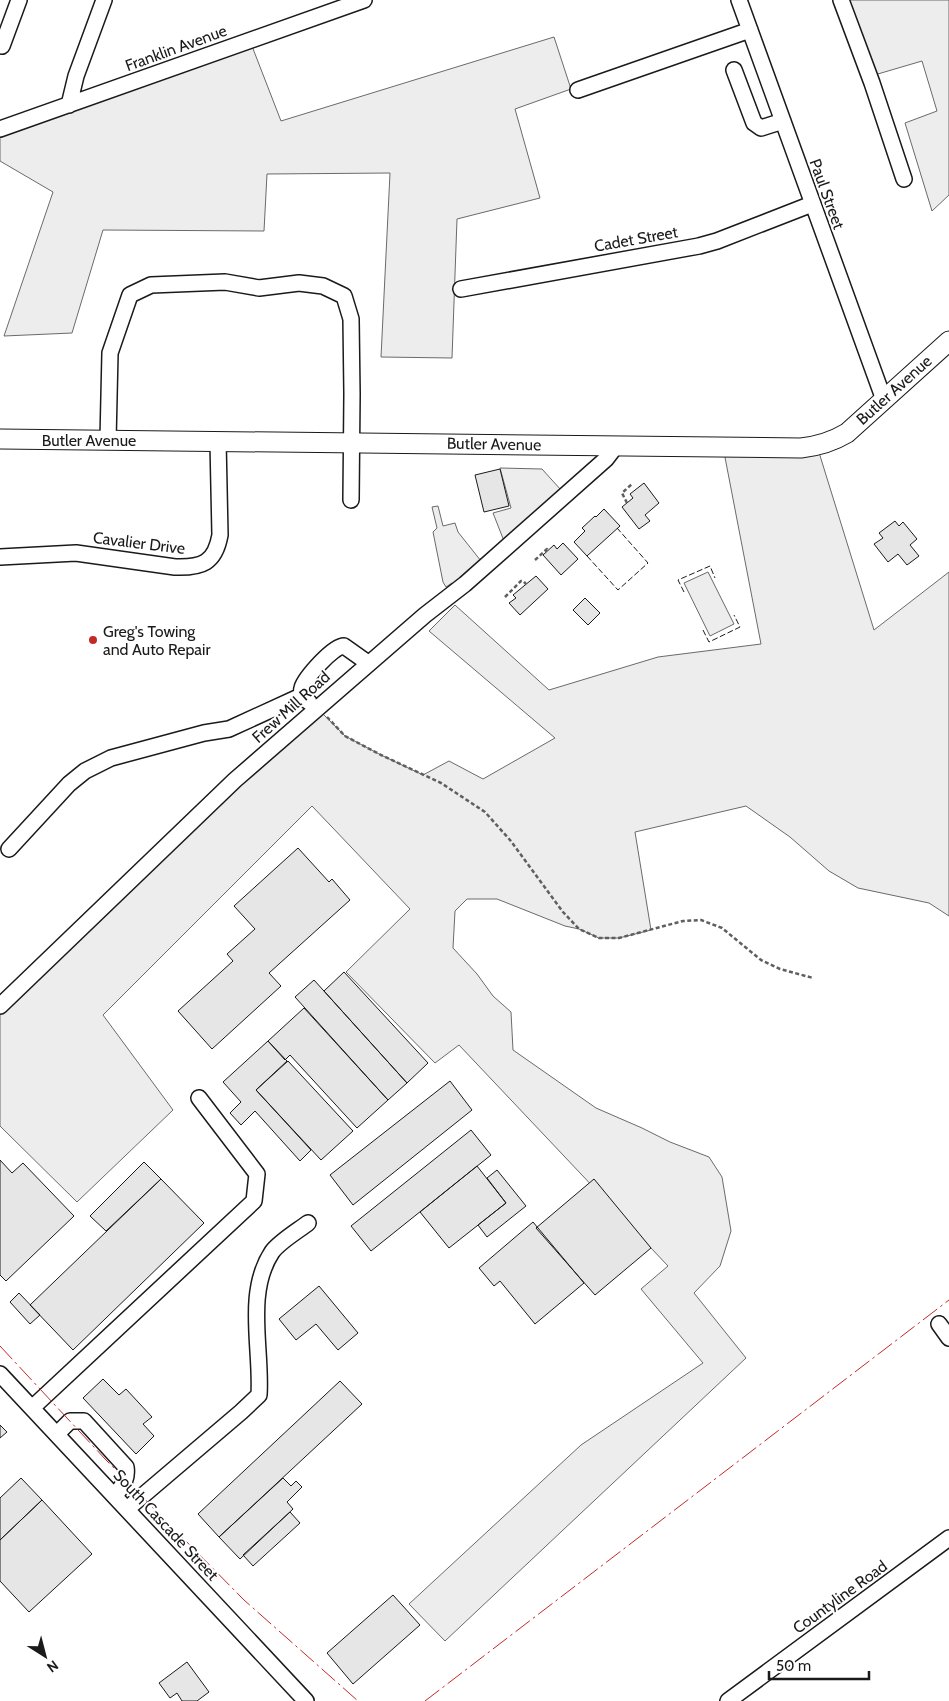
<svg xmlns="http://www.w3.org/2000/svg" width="949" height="1701" font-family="Cabin,sans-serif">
<rect width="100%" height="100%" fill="#fff"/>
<path fill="#ededed" stroke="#6a6a6a" d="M843 0H949V195L932 211 905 123 937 111 922 61 871 76Z
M554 37 571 89 515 109 540 198 457 219 452 358 381 357 390 173 267 174 264 231 103 230 72 333 4 336 53 192 0 161V129L250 41 281 121Z
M817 446 874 630 949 572V916L929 903 858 888 829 871 790 837 746 806 635 832 651 930 619 938H599L579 929 565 926 497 899H467L455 911 453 948 477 974 493 996 511 1012 513 1050 596 1108 642 1128 670 1142 709 1157 722 1177 731 1231 720 1266 694 1293 746 1358 445 1641 409 1604 581 1445 703 1363 641 1289 668 1266 459 1045 435 1063 346 972 410 909 312 806 103 1015 173 1110 77 1202 0 1126V1006L317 708 345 736 381 755 423 775 449 761 483 779 555 738 429 631 455 605 549 690 658 657 761 644 723 447Z
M500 468 542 469 561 490 504 541 493 513 511 508Z
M438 506 443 526 455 523 458 532 481 561 455 587 452 583 446 587 443 582 433 532 437 528 432 507Z
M708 572 734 624 710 636 684 583Z"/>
<path fill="#e6e6e6" stroke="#1a1a1a" d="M500 469 509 506 484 512 475 475Z
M644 483 659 503 645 515 650 521 639 529 622 507 633 498 630 494Z
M604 509 620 526 587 556 574 542 585 531 582 528 595 516 596 517Z
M895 521 899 526 903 522 917 539 910 545 919 556 907 565 898 554 888 562 874 544 883 538 879 533Z
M563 543 578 559 561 575 543 555 554 545 557 549Z
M536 576 548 589 520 615 509 603 516 598 513 595Z
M585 598 600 613 588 625 573 610Z
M298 848 329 882 332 879 350 900 269 973 281 986 212 1049 178 1011 233 961 227 954 255 929 234 906Z
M344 972 428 1063 407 1083 324 991Z
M314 980 407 1083 388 1100 295 997Z
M304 1008 388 1100 357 1128 290 1055 285 1060 268 1041Z
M268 1041 287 1061 256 1090 311 1150 300 1161 255 1111 241 1125 230 1113 241 1102 223 1082Z
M288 1061 353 1131 321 1160 256 1090Z
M450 1081 472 1110 353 1205 330 1175Z
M471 1130 491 1155 371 1251 351 1226Z
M0 1160 12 1173 23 1163 74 1216 6 1281 0 1275Z
M144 1162 161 1179 106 1231 90 1216Z
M477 1166 506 1203 449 1248 420 1212Z
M497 1170 526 1206 487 1237 478 1225 506 1203 487 1178Z
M161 1179 204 1223 73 1350 30 1305Z
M594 1179 651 1248 595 1295 536 1228Z
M533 1222 584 1283 535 1324 500 1281 494 1286 479 1268Z
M319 1286 358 1333 338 1350 316 1324 296 1340 279 1319Z
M19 1293 40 1315 30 1324 10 1302Z
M103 1379 119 1395 126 1389 152 1417 143 1424 154 1436 136 1454 83 1398Z
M340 1381 362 1404 219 1537 198 1514Z
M0 1425 7 1432 0 1438Z
M21 1478 42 1500 0 1540V1498Z
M283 1478 291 1486 296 1481 302 1487 287 1502 293 1509 240 1559 219 1537Z
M42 1500 92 1554 29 1612 0 1581V1540Z
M290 1512 300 1523 253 1566 243 1555Z
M393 1595 420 1625 353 1684 327 1653Z
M187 1662 209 1692 197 1701H182L177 1693 170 1698 159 1683Z"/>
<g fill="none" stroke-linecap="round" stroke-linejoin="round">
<g stroke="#1a1a1a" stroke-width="18">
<path id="minor" d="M739 0 884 400
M841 0 872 83 904 179
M2 46 19 0
M734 70 754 123 761 128 783 121
M578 90 750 30
M69 105 76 76 104 0
M0 129 364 0
M461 289 699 246 717 241 812 204
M108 440 110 353 130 295 151 285 225 282 259 288 299 283 323 286 344 296 351 319 352 394 351 500
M0 557 76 553 175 567C202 568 215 563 220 535L218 441
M309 702 301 696C302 694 301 691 302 688 305 678 333 646 344 646L368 663
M9 849 69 784 85 771 111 758 204 733 229 729 301 696
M0 1006 235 780 425 615 465 584 606 459 616 446
M939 1324 949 1338
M0 1374 306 1701
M32 1408 254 1201 257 1174 199 1098
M57 1434 70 1421H84L126 1467C128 1480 122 1486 115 1496
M127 1509 241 1412 259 1395C262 1349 245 1293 272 1252 279 1242 299 1230 308 1223
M728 1701 949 1538"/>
</g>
<g stroke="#1a1a1a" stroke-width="21">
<path id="major" d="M0 439 801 448C819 446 832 442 847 433L949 341"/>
</g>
<path stroke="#5f5f5f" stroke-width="2.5" stroke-dasharray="4 2.5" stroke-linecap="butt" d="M627 503 622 493 632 484
M535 560 547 549 548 551
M505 597 521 581H523L526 584
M327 717 345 736 381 755 441 783 485 812 510 840 563 912 579 929 599 938H619L683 921 701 920 722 928 761 960 780 969 813 978"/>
<use href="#minor" stroke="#fff" stroke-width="15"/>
<use href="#major" stroke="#fff" stroke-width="19"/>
<path stroke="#1a1a1a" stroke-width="1" stroke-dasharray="6 2.5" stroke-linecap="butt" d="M587 556 618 590 648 563 617 528
M684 592 678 580 710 566 715 578
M703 630 709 642 740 627 734 615"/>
<path stroke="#c62828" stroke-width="1" stroke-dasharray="18 4 2.5 4" stroke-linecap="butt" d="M0 1346 106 1460 244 1600 358 1701
M425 1701 949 1300"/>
</g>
<circle fill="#c62828" stroke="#fff" stroke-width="2" cx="93" cy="640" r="5"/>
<g text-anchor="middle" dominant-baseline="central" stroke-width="4" stroke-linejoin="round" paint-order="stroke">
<g font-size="16" fill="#1a1a1a" stroke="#fff">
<text transform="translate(176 48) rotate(-20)">Franklin Avenue</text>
<text transform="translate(827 194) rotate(70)">Paul Street</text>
<text transform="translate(636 239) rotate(-10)">Cadet Street</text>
<text transform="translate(894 390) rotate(-42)">Butler Avenue</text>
<text x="89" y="440">Butler Avenue</text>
<text transform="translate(494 444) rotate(1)">Butler Avenue</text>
<text transform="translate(139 543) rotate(7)">Cavalier Drive</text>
<text transform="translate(291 707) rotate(-42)">Frew Mill Road</text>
<text transform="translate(166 1525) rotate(47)">South Cascade Street</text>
<text transform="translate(840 1597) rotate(-36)">Countyline Road</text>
</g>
<g font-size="16" fill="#1a1a1a" stroke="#fff" text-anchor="start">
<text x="103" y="631">Greg's Towing<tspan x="103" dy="18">and Auto Repair</tspan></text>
</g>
</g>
<g transform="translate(45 1656) rotate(144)" stroke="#ffffff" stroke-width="4" paint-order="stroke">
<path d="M0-4L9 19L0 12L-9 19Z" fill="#1a1a1a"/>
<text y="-8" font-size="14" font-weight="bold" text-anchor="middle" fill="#1a1a1a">N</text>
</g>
<path d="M769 1671v8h100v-8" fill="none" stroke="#1a1a1a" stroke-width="2.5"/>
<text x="776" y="1671" font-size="15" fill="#1a1a1a" stroke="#ffffff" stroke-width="4" paint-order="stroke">50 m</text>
</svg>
